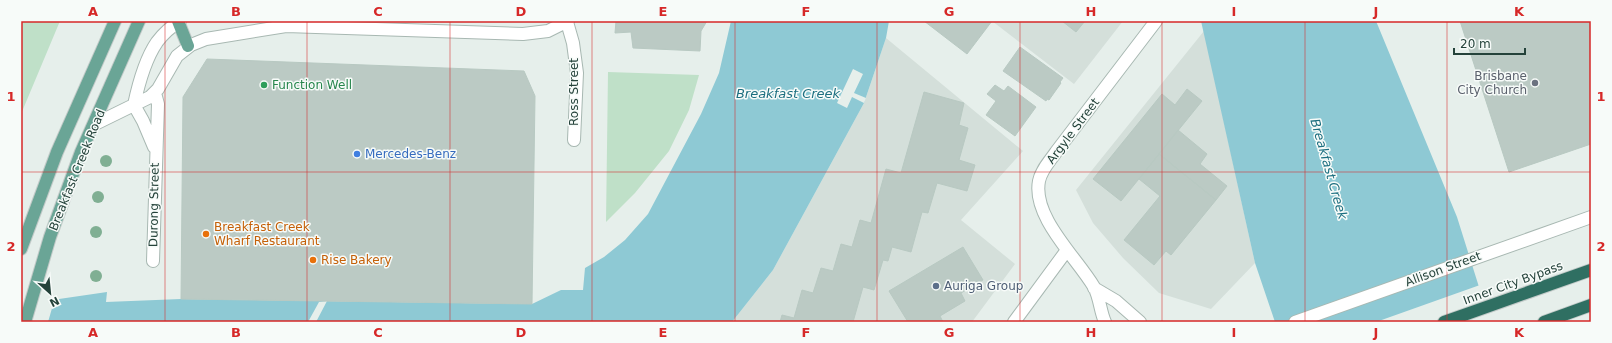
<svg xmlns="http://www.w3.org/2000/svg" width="1612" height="343" font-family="'DejaVu Sans',sans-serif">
<rect width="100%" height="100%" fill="#e6efeb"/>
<path fill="#d4dfda" d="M992 21H1123L1074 84Z
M1204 31 1255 263 1211 309 1159 293 1123 258 1093 223 1076 190Z
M886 38 1023 151 961 220 1015 264 972 322H732L773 270 864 103Z"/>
<path fill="#bfe0c8" d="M21 21H60L21 114Z
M608 72 699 75 689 110 669 151 635 193 606 222Z"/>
<path fill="#8ec9d4" d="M731 21H889L886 38 864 103 773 270 732 322H21V309L59 299 107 292 106 302 181 299 532 304 561 290H583L585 268 604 257 625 240 648 214 701 114 719 73Z
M1201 21H1376L1457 217 1490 322H1275L1255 263Z"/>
<path fill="#e6efeb" d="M853 69 863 74 854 93 866 98 864 103 852 97 847 108 837 103Z
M1480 285 1492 322H1376Z
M55 298 48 322H21V307Z
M327 301 316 322H308L319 302Z"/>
<path fill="#bbcac4" stroke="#b8c9c2" d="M616 21H707L701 31 700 51 633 48 631 32 615 33Z
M924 21H992L967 54Z
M1062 21H1085L1076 32Z
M1460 21H1591V144L1509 172Z
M1020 47 1063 78 1060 82 1061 83 1049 100 1047 99 1046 101 1003 71Z
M207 59 524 71 535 96 532 304 181 299 183 97Z
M995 85 1004 91 1008 86 1036 107 1015 136 986 115 996 101 987 94Z
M1187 89 1202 101 1121 201 1093 179 1162 94 1175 105Z
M924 92 964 103 959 125 968 128 959 160 975 165 967 191 937 183 928 213 922 212 911 252 892 247 888 261 883 260 874 290 863 287 853 322H780L782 315 794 318 802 290 813 293 821 268 833 271 841 244 852 247 860 220 871 223 886 169 901 173Z
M1178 130 1207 154 1200 164 1227 186 1216 200 1159 154Z
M1159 154 1216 200 1171 255 1166 251 1154 265 1124 240 1160 196 1139 179Z
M963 247 983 280 961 293 965 301 940 316 943 322H908L889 291Z"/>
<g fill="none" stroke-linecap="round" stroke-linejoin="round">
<g stroke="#a8b8b2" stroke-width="14">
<path id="minor" d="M567 22 573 43 577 73 574 140
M95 124 150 97 158 89 177 56 191 45 206 39 286 26 523 34 548 31 568 21
M154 147 143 121 134 105C138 86 146 58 157 42 163 34 172 26 180 21
M153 261 158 104 155 93
M1094 288 1116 301 1140 322
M1014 322 1067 250
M1105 322C1100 311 1100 298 1094 287 1077 258 1032 217 1039 181 1041 170 1050 161 1056 152L1156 21"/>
</g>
<g stroke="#a8b8b2" stroke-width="14">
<path id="tertiary" d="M1295 322 1591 217"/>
</g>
<g stroke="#c2cac8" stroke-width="14">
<path id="primary" d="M178 21 188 46
M21 249 57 152 115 21
M25 322 50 237 81 152 139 21"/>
</g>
<g stroke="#c2cac8" stroke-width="14">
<path id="motorway" d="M1444 322 1591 270
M1544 322 1591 305"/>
</g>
<use href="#minor" stroke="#fff" stroke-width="12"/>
<use href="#tertiary" stroke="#fff" stroke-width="12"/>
<use href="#primary" stroke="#6aa596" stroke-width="12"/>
<use href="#motorway" stroke="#2f6f62" stroke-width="12"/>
</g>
<g fill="#80af93">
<circle cx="106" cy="161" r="6"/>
<circle cx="98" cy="197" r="6"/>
<circle cx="96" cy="232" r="6"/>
<circle cx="96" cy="276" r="6"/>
</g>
<path fill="none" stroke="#d62828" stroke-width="1" stroke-opacity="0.55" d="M165 21V322M307 21V322M450 21V322M592 21V322M735 21V322M877 21V322M1020 21V322M1162 21V322M1305 21V322M1447 21V322M21 172H1591"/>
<circle fill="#6b7280" stroke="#f7fbf9" stroke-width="1.5" cx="1535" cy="83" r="4"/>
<circle fill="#2e9e5b" stroke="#f7fbf9" stroke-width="1.5" cx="264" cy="85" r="4"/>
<circle fill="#3f7fe0" stroke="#f7fbf9" stroke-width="1.5" cx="357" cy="154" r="4"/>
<g fill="#e8710a" stroke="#f7fbf9" stroke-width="1.5">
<circle cx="206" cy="234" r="4"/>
<circle cx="313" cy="260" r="4"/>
</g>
<circle fill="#5c6f8a" stroke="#f7fbf9" stroke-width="1.5" cx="936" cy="286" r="4"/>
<g text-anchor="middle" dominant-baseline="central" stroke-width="3" stroke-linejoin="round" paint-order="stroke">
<g font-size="12" fill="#5b616d" stroke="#f7fbf9" text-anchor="end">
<text x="1527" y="76">Brisbane<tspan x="1527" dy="14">City Church</tspan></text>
</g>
<g font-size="12" fill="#27864d" stroke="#f7fbf9" text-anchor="start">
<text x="272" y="85">Function Well</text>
</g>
<g font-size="12" fill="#24423a" stroke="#f7fbf9">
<text transform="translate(574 92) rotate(-90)">Ross Street</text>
<text transform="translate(1073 131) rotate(-53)">Argyle Street</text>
<text transform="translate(77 170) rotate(-68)">Breakfast Creek Road</text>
<text transform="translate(154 205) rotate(-89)">Durong Street</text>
<text transform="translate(1443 269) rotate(-20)">Allison Street</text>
<text transform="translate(1513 283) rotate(-20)">Inner City Bypass</text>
</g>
<g font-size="12" fill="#366cbe" stroke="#f7fbf9" text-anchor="start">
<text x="365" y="154">Mercedes-Benz</text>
</g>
<g font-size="12" fill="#c56008" stroke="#f7fbf9" text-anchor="start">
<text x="214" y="227">Breakfast Creek<tspan x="214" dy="14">Wharf Restaurant</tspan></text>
<text x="321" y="260">Rise Bakery</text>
</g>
<g font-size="12" fill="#4e5e75" stroke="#f7fbf9" text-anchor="start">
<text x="944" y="286">Auriga Group</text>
</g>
<g font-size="13" font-style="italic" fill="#1c6f80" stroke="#f7fbf9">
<text x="788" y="93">Breakfast Creek</text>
<text transform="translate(1329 169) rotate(74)">Breakfast Creek</text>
</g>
</g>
<rect width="1612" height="343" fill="none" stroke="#f7fbf9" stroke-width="44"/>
<g transform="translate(50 293) rotate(153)" stroke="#f7fbf9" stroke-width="3" paint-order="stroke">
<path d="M0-3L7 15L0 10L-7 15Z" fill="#24423a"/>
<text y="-6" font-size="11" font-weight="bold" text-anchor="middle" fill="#24423a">N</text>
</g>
<path d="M1454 48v6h71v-6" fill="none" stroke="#24423a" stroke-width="2"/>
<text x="1460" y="48" font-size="12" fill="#24423a" stroke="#f7fbf9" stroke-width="3" paint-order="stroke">20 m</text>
<rect x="22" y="22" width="1568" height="299" fill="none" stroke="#d62828" stroke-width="1.5"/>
<g font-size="13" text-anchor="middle" font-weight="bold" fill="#d62828">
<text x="93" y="16">A</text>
<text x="236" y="16">B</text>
<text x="378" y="16">C</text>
<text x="521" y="16">D</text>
<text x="663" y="16">E</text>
<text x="806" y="16">F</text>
<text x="949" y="16">G</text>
<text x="1091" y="16">H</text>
<text x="1234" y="16">I</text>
<text x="1376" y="16">J</text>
<text x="1519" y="16">K</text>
<text x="11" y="101">1</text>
<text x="1601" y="101">1</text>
<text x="11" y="251">2</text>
<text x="1601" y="251">2</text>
<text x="93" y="337">A</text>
<text x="236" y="337">B</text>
<text x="378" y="337">C</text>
<text x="521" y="337">D</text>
<text x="663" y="337">E</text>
<text x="806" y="337">F</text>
<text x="949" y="337">G</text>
<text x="1091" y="337">H</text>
<text x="1234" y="337">I</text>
<text x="1376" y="337">J</text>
<text x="1519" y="337">K</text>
</g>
</svg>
